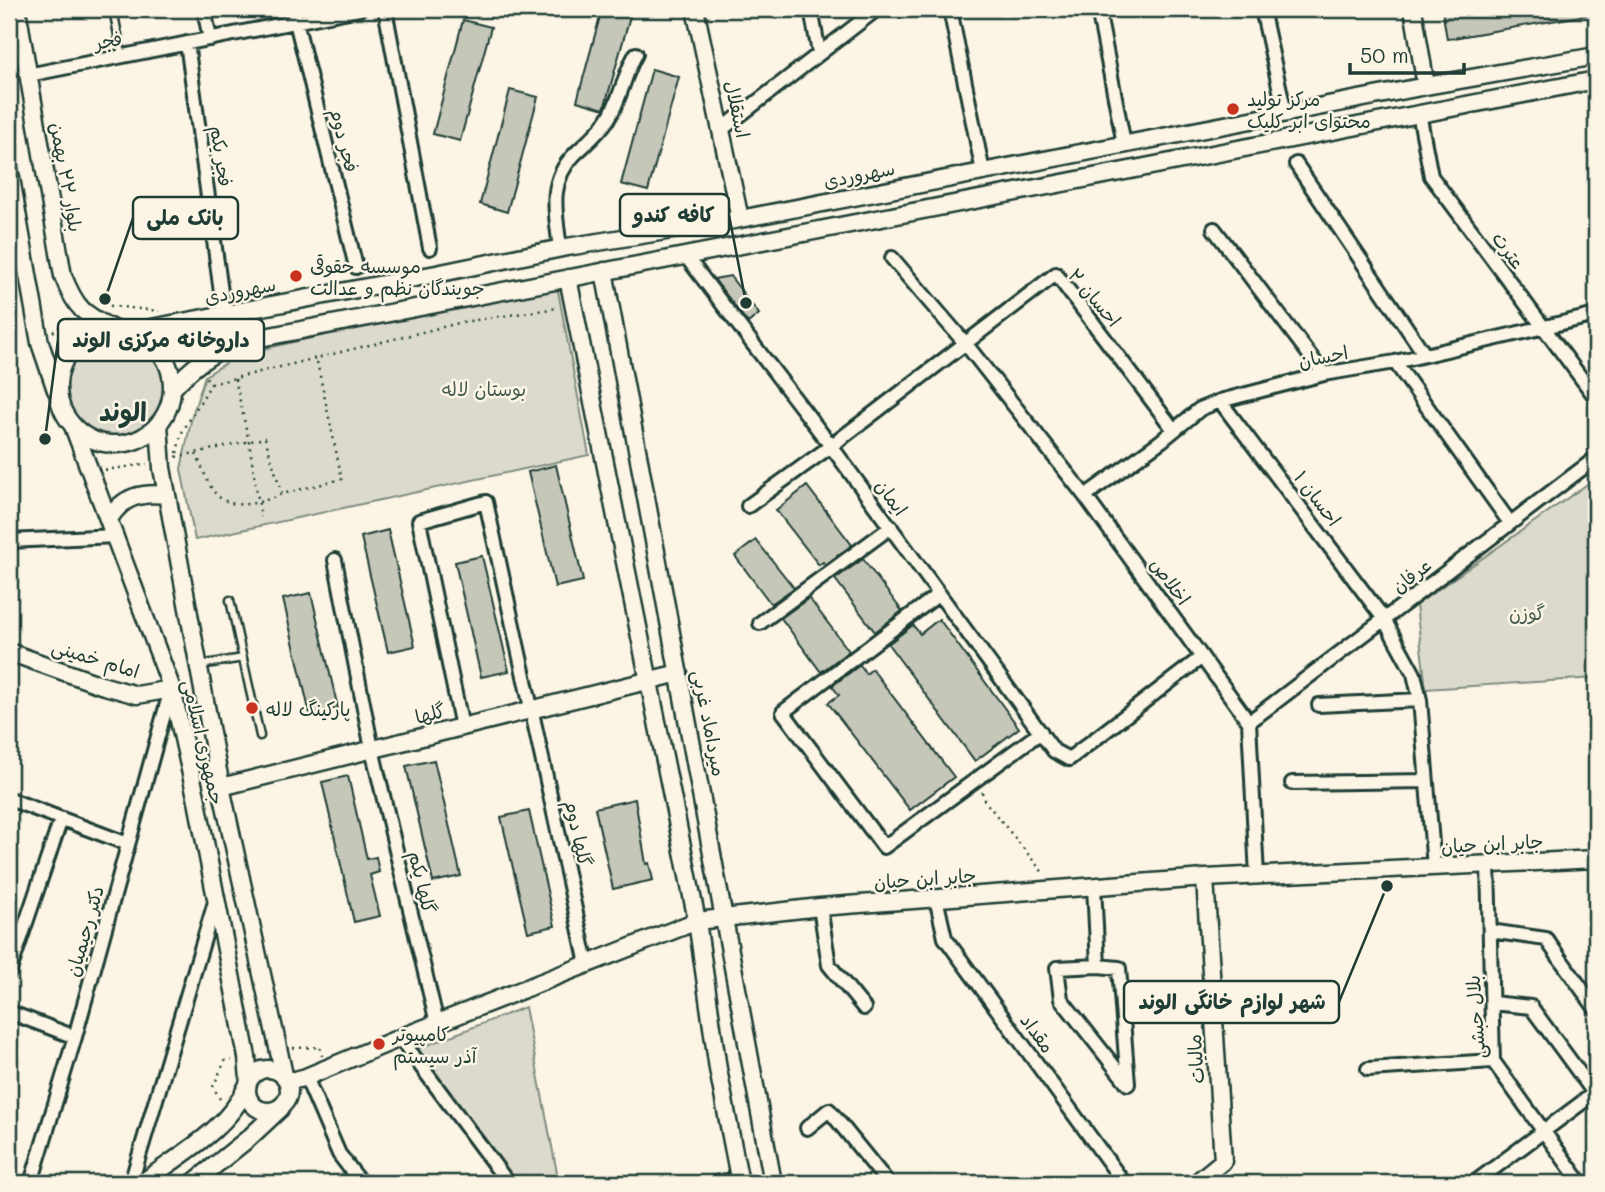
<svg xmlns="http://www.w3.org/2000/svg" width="1605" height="1192" font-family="Mali,'Playpen Sans Arabic',sans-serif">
<rect width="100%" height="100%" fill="#fcf5e5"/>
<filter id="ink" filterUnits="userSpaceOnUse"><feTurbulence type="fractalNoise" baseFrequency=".0143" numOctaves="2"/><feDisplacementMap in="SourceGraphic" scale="14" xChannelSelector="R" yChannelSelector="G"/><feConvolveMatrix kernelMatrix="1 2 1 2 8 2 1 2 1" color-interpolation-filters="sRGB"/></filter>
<g filter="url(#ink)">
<path fill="#dcdacc" stroke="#7e8c80" stroke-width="2" d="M556 280 589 455 195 540 181 469 192 416 205 376 239 355Z
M58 387a57 57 0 1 1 114 0a57 57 0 1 1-114 0Z
M1596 478V678L1426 689 1416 605Z
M525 1007 559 1183H517L417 1049Z"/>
<path fill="#c5c7b9" stroke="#1f3d34" stroke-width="2" d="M602 9H632L604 109 577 101Z
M1442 9H1586L1587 15 1447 39Z
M463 20 491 27 460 141 433 134Z
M652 69 679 77 648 191 621 184Z
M510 90 538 97 507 212 480 204Z
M730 276 759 314 748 323 714 279Z
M556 465 583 581 555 587 528 472Z
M807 486 852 545 825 565 823 562 819 565 776 510Z
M388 530 415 646 388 652 361 537Z
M756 540 794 588 771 604 735 556Z
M482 556 509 671 481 677 455 562Z
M863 559 902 611 875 632 835 579Z
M311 593 338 708 310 714 283 599Z
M809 598 849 651 821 672 781 618Z
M939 619 1019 728 975 761 888 644 913 625 920 634Z
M860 665 866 674 872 669 954 777 910 810 828 703 839 695 832 686Z
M434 760 461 876 433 882 406 766Z
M348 776 367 859 376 857 379 872 370 875 380 916 354 922 322 782Z
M635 799 646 864 649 863 653 880 613 889 595 808Z
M529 811 555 926 528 932 501 817Z"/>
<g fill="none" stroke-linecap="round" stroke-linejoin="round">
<g stroke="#1f3d34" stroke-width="11">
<path id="lane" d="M113 9 122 56
M230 600 260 736
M200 665 243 658"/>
</g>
<g stroke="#1f3d34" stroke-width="18">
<path id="street" d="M204 9 210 39
M293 9 356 267
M385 9 430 248
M811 9 819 53
M950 9 983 172
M1098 9 1124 144
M1262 9 1285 113
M187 43 224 314
M28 75 359 9
M1419 113 1431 176 1596 398
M721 130 877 9
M1296 164 1425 355
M1214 229 1324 374
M560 248C556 215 547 182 574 155 585 144 599 133 608 119 621 99 624 74 636 54
M685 255 831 446 1054 751 1069 759 1202 657
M892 258 965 343 1085 496 1249 722 1257 876
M1395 362 1510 523
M1220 401 1384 619 1414 674 1420 700 1434 867
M1085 496 1161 441 1200 409 1220 401 1324 374 1395 362 1596 315
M748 506 831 446 1056 274 1174 430
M9 541 116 536
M335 560 372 749 437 1023
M939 594 783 712 884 847 1041 732
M760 623 891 527
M1319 705 1420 700
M1249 722 1596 458
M462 727 419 521 486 502 587 964
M1292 783 1427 781
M9 799 128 844
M1488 864 1493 1061 1581 1183
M1094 886 1098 966 1119 968 1128 1084 1061 999 1057 968 1098 966
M936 898 945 938 1124 1183
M820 907 829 965 864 1008
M1490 931 1546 939 1596 1009
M9 973 61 819
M1492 1003 1531 1007 1594 1093
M9 1012 75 1037
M400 1038 508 1183
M1368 1069 1493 1061
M306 1077 339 1154 361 1183
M807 1128 829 1110 888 1183
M31 1183 75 1037 171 689
M131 1183 215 902
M716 1183 740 1179
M1474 1183 1596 1092"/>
</g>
<g stroke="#1f3d34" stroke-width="21">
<path id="secondary" d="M17 9 63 276C76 309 83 314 115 330
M695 9 740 219
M1413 9 1426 86
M9 167 40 343 56 390
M604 271 773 1183
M568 278 697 921 718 1069 740 1183
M58 387a57 57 0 1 1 114 0a57 57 0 1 1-114 0Z
M130 332 436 274 567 247 740 219 1426 86 1596 56
M172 389C192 367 207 356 234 343L1596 80
M159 424 162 468 221 787 284 1075
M73 426 172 689 197 801 247 1057 249 1079
M109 519C123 496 142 492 167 495
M9 652 101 685 137 695 172 689
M221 787 679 673
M247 1090a21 21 0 1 1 42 0a21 21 0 1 1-42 0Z
M288 1082 306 1077 407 1035 697 921 820 907 1205 878 1596 859
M142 1183C178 1156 229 1129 247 1086
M193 1183 249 1138 281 1108
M1196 1183 1223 1161 1205 878"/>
</g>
<path stroke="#1f3d34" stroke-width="2.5" stroke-dasharray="2 5" stroke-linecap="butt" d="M103 305 159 311
M53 332 69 318
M178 339 188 354
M235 379 249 442 261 517
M211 384 463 322 557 308
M177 453 181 434 211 384 205 376
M196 454C202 466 207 483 215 493 232 513 263 502 282 494
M176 457 265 438 282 494 342 479 316 357
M105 470 147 464
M982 792 984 800 1045 875
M293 1048 320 1047 322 1056
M220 1099 213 1087 225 1061 232 1060"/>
<use href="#lane" stroke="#fcf5e5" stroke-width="6"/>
<use href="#street" stroke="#fcf5e5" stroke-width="12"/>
<use href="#secondary" stroke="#fcf5e5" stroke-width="16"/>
</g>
</g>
<g fill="#c8321e" stroke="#fcf5e5" stroke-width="2.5">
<circle cx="1233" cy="109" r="7"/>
<circle cx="296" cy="276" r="7"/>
<circle cx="252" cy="708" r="7"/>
<circle cx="379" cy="1044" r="7"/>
</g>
<g text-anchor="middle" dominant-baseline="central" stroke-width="5" stroke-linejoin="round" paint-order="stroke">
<g font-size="19" fill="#1f3d34" stroke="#fcf5e5">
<text transform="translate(108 40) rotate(-11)">فجر</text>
<text transform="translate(738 109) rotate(78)">استقلال</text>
<text transform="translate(345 140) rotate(76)">فجر دوم</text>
<text transform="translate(222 156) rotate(82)">فجر یکم</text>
<text transform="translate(859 174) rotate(-11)">سهروردی</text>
<text transform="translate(67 177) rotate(80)">بلوار ۲۲ بهمن</text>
<text transform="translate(1509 250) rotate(54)">عترت</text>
<text transform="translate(240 290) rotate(-11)">سهروردی</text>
<text transform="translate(1095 297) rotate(50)">احسان ۲</text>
<text transform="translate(1323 356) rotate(-11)">احسان</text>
<text transform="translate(892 497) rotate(54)">ایمان</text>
<text transform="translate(1318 498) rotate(53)">احسان ۱</text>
<text transform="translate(1411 575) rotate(-37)">عرفان</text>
<text transform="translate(1171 581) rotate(54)">اخلاص</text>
<text transform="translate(96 658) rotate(17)">امام خمینی</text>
<text transform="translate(430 713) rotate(-14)">گلها</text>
<text transform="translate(710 723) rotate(79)">میرداماد غربی</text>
<text transform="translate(204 742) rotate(77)">جمهوری اسلامی</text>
<text transform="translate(579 833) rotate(78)">گلها دوم</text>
<text transform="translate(1492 843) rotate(-3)">جابر ابن حیان</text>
<text transform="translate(925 878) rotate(-4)">جابر ابن حیان</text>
<text transform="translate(423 882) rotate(77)">گلها یکم</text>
<text transform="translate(84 931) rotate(-74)">دکتر رحیمیان</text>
<text transform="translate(1475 1017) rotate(-94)">بلال حبشی</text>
<text transform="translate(1038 1033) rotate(54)">مقداد</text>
<text transform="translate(1195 1059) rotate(-94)">مالیات</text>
</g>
<g font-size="19" fill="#1f3d34" stroke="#fcf5e5" text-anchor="start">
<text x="1247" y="98">مرکز تولید<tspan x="1247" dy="22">محتوای ابر کلیک</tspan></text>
<text x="310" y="265">موسسه حقوقی<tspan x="310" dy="22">جویندگان نظم و عدالت</tspan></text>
<text x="266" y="708">پارکینگ لاله</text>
<text x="393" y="1033">کامپیوتر<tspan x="393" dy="22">آذر سیستم</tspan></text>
</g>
<g font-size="19" fill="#455c52" stroke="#fcf5e5">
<text x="484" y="388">بوستان لاله</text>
<text x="1527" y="612">گوزن</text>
</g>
<g font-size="26" font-weight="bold" fill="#1f3d34" stroke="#fcf5e5">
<text x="123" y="411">الوند</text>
</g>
</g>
<path fill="none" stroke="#1f3d34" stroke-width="2.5" d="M746 303L729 215M105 299L133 218M45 439L58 340M1387 886L1339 1002"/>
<g fill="#1f3d34" stroke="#fcf5e5" stroke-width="2.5">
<circle cx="746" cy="303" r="7"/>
<circle cx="105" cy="299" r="7"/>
<circle cx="45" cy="439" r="7"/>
<circle cx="1387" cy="886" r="7"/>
</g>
<g fill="#fcf5e5" stroke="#1f3d34" stroke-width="2.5">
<rect x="620" y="194" width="109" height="42" rx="7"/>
<rect x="133" y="197" width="105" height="42" rx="7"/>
<rect x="58" y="319" width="206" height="42" rx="7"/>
<rect x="1124" y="981" width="215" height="42" rx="7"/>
</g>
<g font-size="21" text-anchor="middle" font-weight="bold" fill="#1f3d34">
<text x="674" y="222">کافه کندو</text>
<text x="185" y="225">بانک ملی</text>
<text x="161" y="347">داروخانه مرکزی الوند</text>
<text x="1232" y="1009">شهر لوازم خانگی الوند</text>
</g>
<rect width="1605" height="1192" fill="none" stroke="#fcf5e5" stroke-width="35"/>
<rect x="18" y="18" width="1570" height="1157" fill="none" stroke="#1f3d34" stroke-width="2.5" filter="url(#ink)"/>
<path d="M1350 63v10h114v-10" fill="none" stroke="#1f3d34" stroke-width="3.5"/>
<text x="1360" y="63" font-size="21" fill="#1f3d34" stroke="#fcf5e5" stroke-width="5" paint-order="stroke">50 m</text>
</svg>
